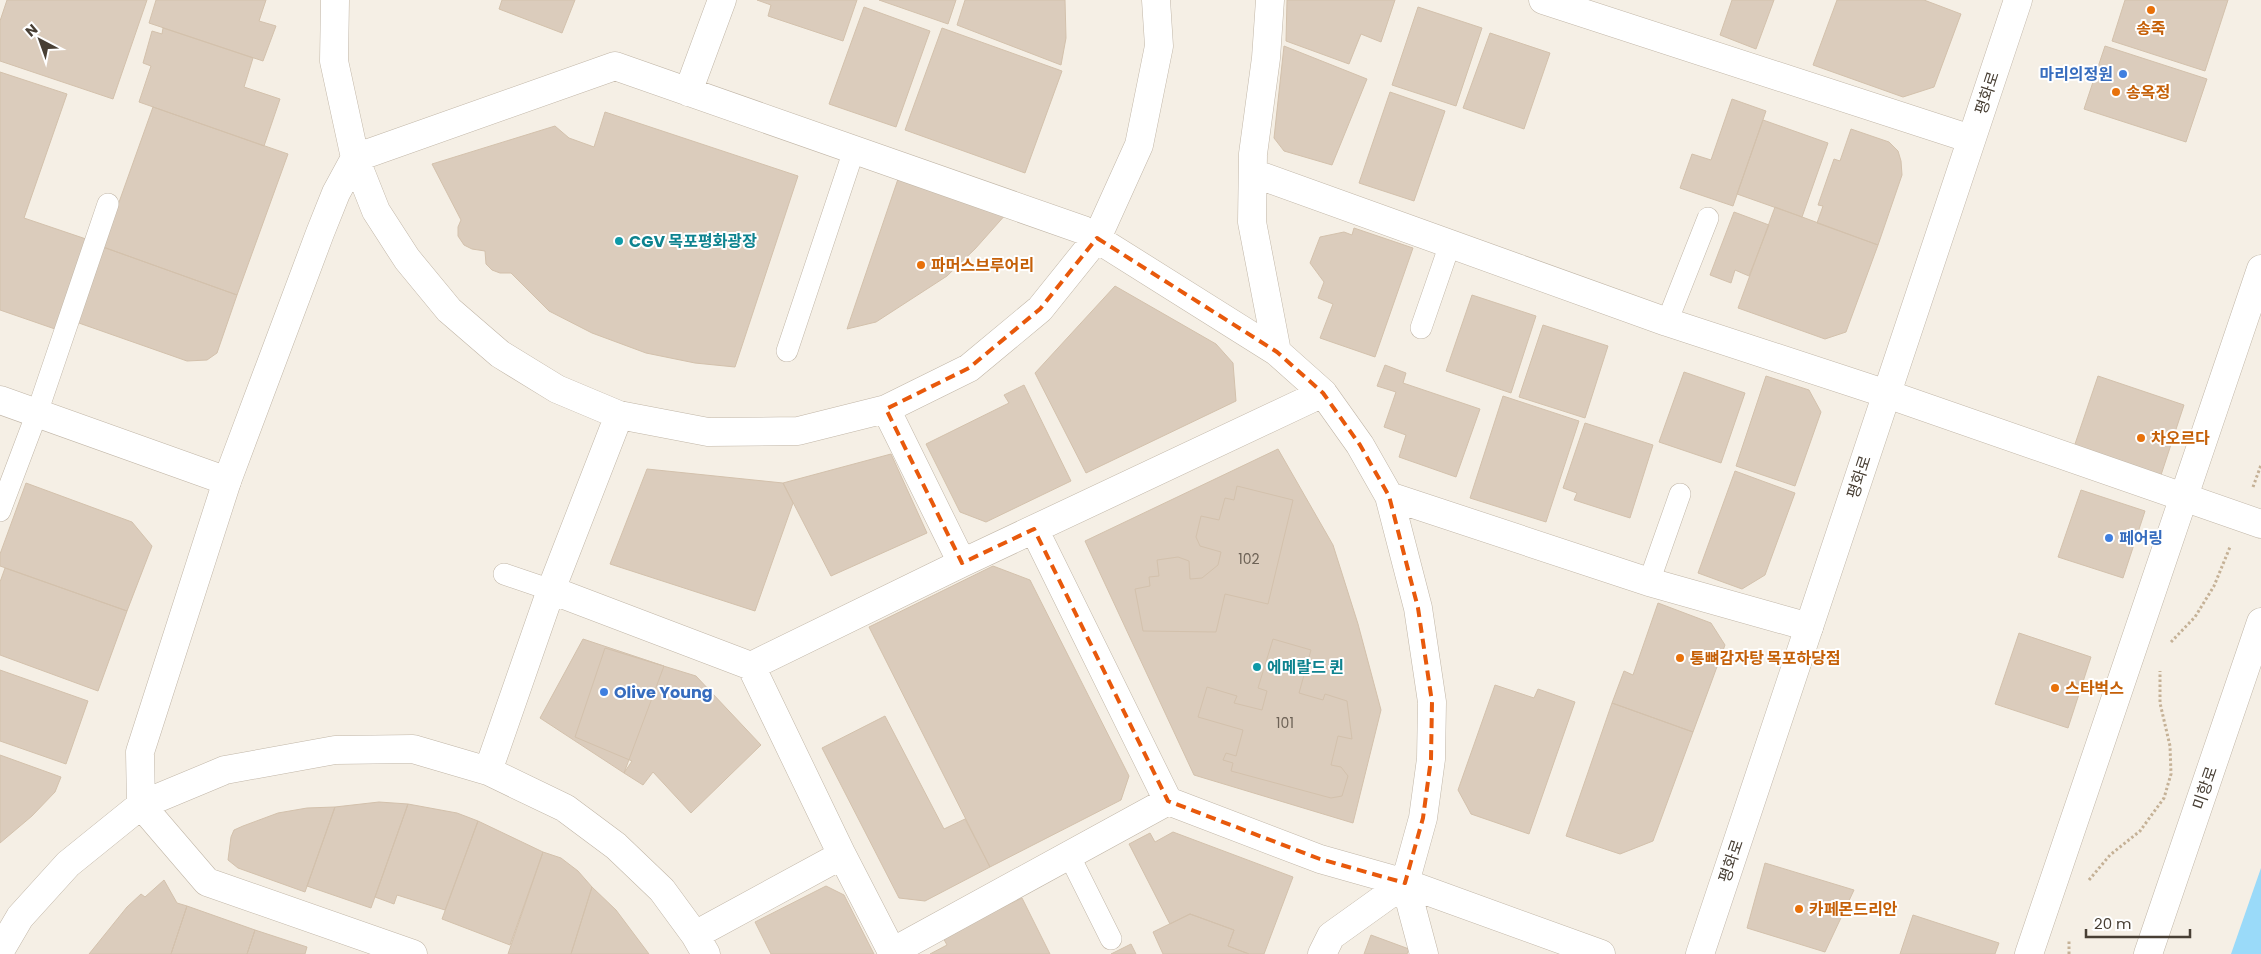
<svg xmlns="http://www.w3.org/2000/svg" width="2261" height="954" font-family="Poppins,'Noto Sans KR',sans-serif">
<rect width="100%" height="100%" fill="#f5efe5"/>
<path fill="#9adaf9" d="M2261 868V954H2231Z"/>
<path fill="#dbccbc" stroke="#d3c1ac" d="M7 0H147L113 99 0 61V21Z
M156 0H266L259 21 276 26 263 61 149 23Z
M502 0H575L562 33 499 9Z
M757 0H857L843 41 768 16 771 5Z
M879 0H956L948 24Z
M965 0H1065L1066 38 1061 65 957 25Z
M1287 0H1395L1381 42 1361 34 1349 64 1286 41Z
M1732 0H1774L1756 49 1720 35Z
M1837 0H1924L1961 14 1934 87 1903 97 1813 65Z
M2125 0H2228L2205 71 2112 41Z
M864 7 930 31 896 127 829 104Z
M1418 7 1482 28 1456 106 1392 85Z
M163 28 253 58 244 87 280 99 264 146 139 102 151 66 143 63 152 31 162 34Z
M942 28 1062 71 1025 173 905 130Z
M1490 33 1550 53 1524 129 1463 108Z
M1284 46 1367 79 1332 165 1284 151 1274 138Z
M2105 46 2207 79 2186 142 2084 109Z
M0 72 67 94 24 218 86 239 55 329 0 310Z
M1390 92 1445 111 1414 201 1359 183Z
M1732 99 1766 111 1733 206 1680 188 1692 154 1711 160Z
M153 107 288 154 237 295 103 247Z
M605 112 798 176 735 367 695 363 646 353 592 333 549 311 511 273H500L492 270 486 264 485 251 472 249 464 245 458 236V227L461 220 432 164 555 126 569 138 594 147Z
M1763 120 1828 143 1802 217 1737 194Z
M1851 129 1889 142 1898 151 1901 161 1902 175 1878 245 1817 223 1823 206 1818 205 1834 159 1840 161Z
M898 179 1007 213 975 249 947 276 876 322 847 329Z
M1775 207 1878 245 1846 332 1825 339 1738 308Z
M1734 212 1769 225 1749 276 1735 270 1731 283 1710 275Z
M1354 228 1413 248 1375 357 1320 338 1333 304 1318 298 1324 282 1310 263 1320 237 1344 232 1352 235Z
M103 247 237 295 217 353 207 360 187 361 76 322Z
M1115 286 1216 344 1233 363 1236 401 1086 473 1035 373Z
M1472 295 1536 316 1511 393 1446 371Z
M1543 325 1608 346 1585 418 1519 397Z
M1385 365 1406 373 1403 383 1480 409 1456 477 1399 457 1406 435 1384 427 1396 392 1377 386Z
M1684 372 1745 393 1721 463 1659 442Z
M1766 376 1809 390 1821 412 1795 486 1736 466Z
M2098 376 2184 405 2161 475 2074 447Z
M1024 385 1071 481 986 522 960 512 926 444 1009 403 1004 395Z
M1503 396 1579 421 1546 522 1470 498Z
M1585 423 1653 445 1630 518 1574 500 1577 493 1563 488Z
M1278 449 1333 545 1358 624 1381 710 1353 823 1194 775 1085 541Z
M891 454 927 533 831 576 783 483Z
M647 469 783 483 793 503 755 611 610 564Z
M1735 471 1795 493 1765 575 1742 589 1698 573Z
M26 483 132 522 152 546 127 611 0 566V554Z
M1237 486 1293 500 1268 604 1225 594 1216 632 1143 631 1135 589 1150 586 1149 577 1159 576 1157 560 1178 557 1189 561 1190 579 1202 578 1218 565 1221 552 1200 546 1196 537 1201 516 1219 520 1225 498 1234 500Z
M2081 490 2145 511 2123 578 2058 557Z
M993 566 1030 580 1129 776 1121 800 990 867 869 627Z
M5 568 127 611 98 691 0 655V582Z
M1658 603 1711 623 1725 645 1693 732 1612 703 1624 671 1633 675Z
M2019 633 2091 657 2068 728 1995 704Z
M583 639 664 666 624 773 540 718Z
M1273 639 1311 650 1299 693 1323 700 1325 694 1347 701 1352 739 1338 736 1331 765 1341 767 1348 776 1342 796 1331 798 1231 771 1233 763 1223 760 1226 753 1236 756 1243 730 1198 717 1207 687 1237 696 1234 703 1262 710 1267 691 1258 688Z
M605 648 696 676 761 745 691 813 653 772 643 785 624 773 632 761 575 737Z
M0 670 88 701 66 764 0 741Z
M1495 685 1534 698 1538 689 1575 702 1529 834 1471 814 1458 790Z
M1612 703 1693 732 1653 841 1620 854 1566 836Z
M885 716 944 829 965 819 990 867 925 901 899 898 822 748Z
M0 755 61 777 55 792 32 816 0 843Z
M379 802 408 804 371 908 307 886 335 807Z
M408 804 457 813 478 821 445 910 397 895 394 904 375 897Z
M335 807 305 892 238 868 228 860 231 837 234 830 243 826 278 813 307 808Z
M478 821 543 852 510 945 442 919Z
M1173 832 1293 877 1264 954H1249L1228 946 1234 930 1190 914 1170 924 1129 844 1150 833 1155 842Z
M543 852 561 858 578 871 592 887 571 954H508Z
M1765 863 1854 890 1825 952 1747 928Z
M164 880 177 903 187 906 171 954H89L127 907 141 894 145 897Z
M826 886 844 895 874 954H771L755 922Z
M592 887 616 910 649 954H571Z
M1022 898 1050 954H930L947 945 941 934 979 919Z
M187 906 255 930 247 954H171Z
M1190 914 1234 930 1228 946 1249 954H1163L1153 932Z
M1913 915 1999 943 1995 954H1900Z
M255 930 307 947 305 954H247Z
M1371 935 1409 949 1407 954H1364Z
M1131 944 1136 954H1111Z"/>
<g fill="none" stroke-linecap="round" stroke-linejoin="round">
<g stroke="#c1b6a7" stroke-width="22">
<path id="service" d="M1667 322 1708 218
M1421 328 1450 244
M787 351 854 150
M0 511 37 413 108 204
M504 574 551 590
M1649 582 1680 494
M1069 855 1111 939"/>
</g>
<g stroke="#c1b6a7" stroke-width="29">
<path id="pedestrian" d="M1887 394 2261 524"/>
</g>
<g stroke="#c1b6a7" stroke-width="29">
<path id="minor" d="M335 0 334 61 355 158 376 211 407 259 449 310 500 354 557 389 619 415 708 432 798 431 886 409 969 368 1040 309 1097 238 1139 145 1159 46 1156 0
M1270 0 1266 58 1253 154 1252 222 1277 352 1323 393 1360 445 1389 496 1418 608 1432 702 1431 759 1423 818 1405 883 1424 954
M1543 0 1971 139
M688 92 722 0
M1253 173 1667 322 1887 394
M886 409 962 563
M1389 496 1649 582 1809 627
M1034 529 1168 801 1320 859 1405 883 1601 954
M551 590 751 666 842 855 892 952 1168 801
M751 666 962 563 1323 393
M488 771 551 590 619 415
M695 935 842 855
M0 951 20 917 68 864 141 805 225 770 335 750 413 749 488 771 565 808 616 846 662 890 695 935 706 954
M413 954 207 882 141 805 140 752 227 481 320 233 336 193 355 158 615 66 1083 230 1277 352
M1322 954 1331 936 1405 883
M2029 954 2261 269
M2148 954 2261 622"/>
</g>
<g stroke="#c1b6a7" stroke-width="29">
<path id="tertiary" d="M0 400 227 481
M1700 954 2018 0"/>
</g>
<path stroke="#c5b196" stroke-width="3" stroke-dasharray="2.5 2.5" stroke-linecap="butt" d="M2253 487 2261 465
M2171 642 2195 617 2214 586 2230 547
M2089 880 2110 855 2140 831 2164 798 2171 774 2170 746 2160 703V671
M2069 954V940"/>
<use href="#service" stroke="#fff" stroke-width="21"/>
<use href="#pedestrian" stroke="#fff" stroke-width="28"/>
<use href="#minor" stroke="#fff" stroke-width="28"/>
<use href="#tertiary" stroke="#fff" stroke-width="28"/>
</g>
<path fill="none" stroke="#e8590c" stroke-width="4" stroke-dasharray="10 6" stroke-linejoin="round" d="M1097 238 1277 352 1323 393 1360 445 1389 496 1418 608 1432 702 1431 759 1423 818 1405 883 1320 859 1168 801 1034 529 962 563 886 409 969 368 1040 309Z"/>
<g fill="#e8710a" stroke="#fff" stroke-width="2">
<circle cx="2151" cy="10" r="5"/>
<circle cx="2116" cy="92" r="5"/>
<circle cx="921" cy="265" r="5"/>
<circle cx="2141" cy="438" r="5"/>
<circle cx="1680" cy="658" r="5"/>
<circle cx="2055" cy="688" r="5"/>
<circle cx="1799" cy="909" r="5"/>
</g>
<g fill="#3f7fe0" stroke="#fff" stroke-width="2">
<circle cx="2123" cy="74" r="5"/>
<circle cx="2109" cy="538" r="5"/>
<circle cx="604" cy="692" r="5"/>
</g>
<g fill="#0f9aa8" stroke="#fff" stroke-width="2">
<circle cx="619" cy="241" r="5"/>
<circle cx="1257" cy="667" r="5"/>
</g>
<g text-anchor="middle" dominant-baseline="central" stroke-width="4" stroke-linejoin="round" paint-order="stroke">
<g font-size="14" fill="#6d6256">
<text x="1249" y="559">102</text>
<text x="1285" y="723">101</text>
</g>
<g font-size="16" font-weight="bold" fill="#c56008" stroke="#fff" text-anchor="start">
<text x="2151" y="28" text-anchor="middle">송죽</text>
<text x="2126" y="92">송옥정</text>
<text x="931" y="265">파머스브루어리</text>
<text x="2151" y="438">차오르다</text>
<text x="1690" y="658">통뼈감자탕 목포하당점</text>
<text x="2065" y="688">스타벅스</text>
<text x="1809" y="909">카페몬드리안</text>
</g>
<g font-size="16" font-weight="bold" fill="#366cbe" stroke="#fff" text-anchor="start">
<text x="2113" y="74" text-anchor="end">마리의정원</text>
<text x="2119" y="538">페어링</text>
<text x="614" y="692">Olive Young</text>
</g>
<g font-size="16" fill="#483f34" stroke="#fff">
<text transform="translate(1987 93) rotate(-72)">평화로</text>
<text transform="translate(1859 477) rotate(-72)">평화로</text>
<text transform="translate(2205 788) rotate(-71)">미항로</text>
<text transform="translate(1731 861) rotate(-71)">평화로</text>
</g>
<g font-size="16" font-weight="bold" fill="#0d838f" stroke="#fff" text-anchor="start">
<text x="629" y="241">CGV 목포평화광장</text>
<text x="1267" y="667">에메랄드 퀸</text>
</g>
</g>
<g transform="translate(40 40) rotate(319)" stroke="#ffffff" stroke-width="4" paint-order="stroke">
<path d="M0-4L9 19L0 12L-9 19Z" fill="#483f34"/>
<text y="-8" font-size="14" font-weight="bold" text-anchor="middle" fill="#483f34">N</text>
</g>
<path d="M2086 929v8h104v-8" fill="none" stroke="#483f34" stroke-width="2.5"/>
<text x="2094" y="929" font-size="15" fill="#483f34" stroke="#ffffff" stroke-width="4" paint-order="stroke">20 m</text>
</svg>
